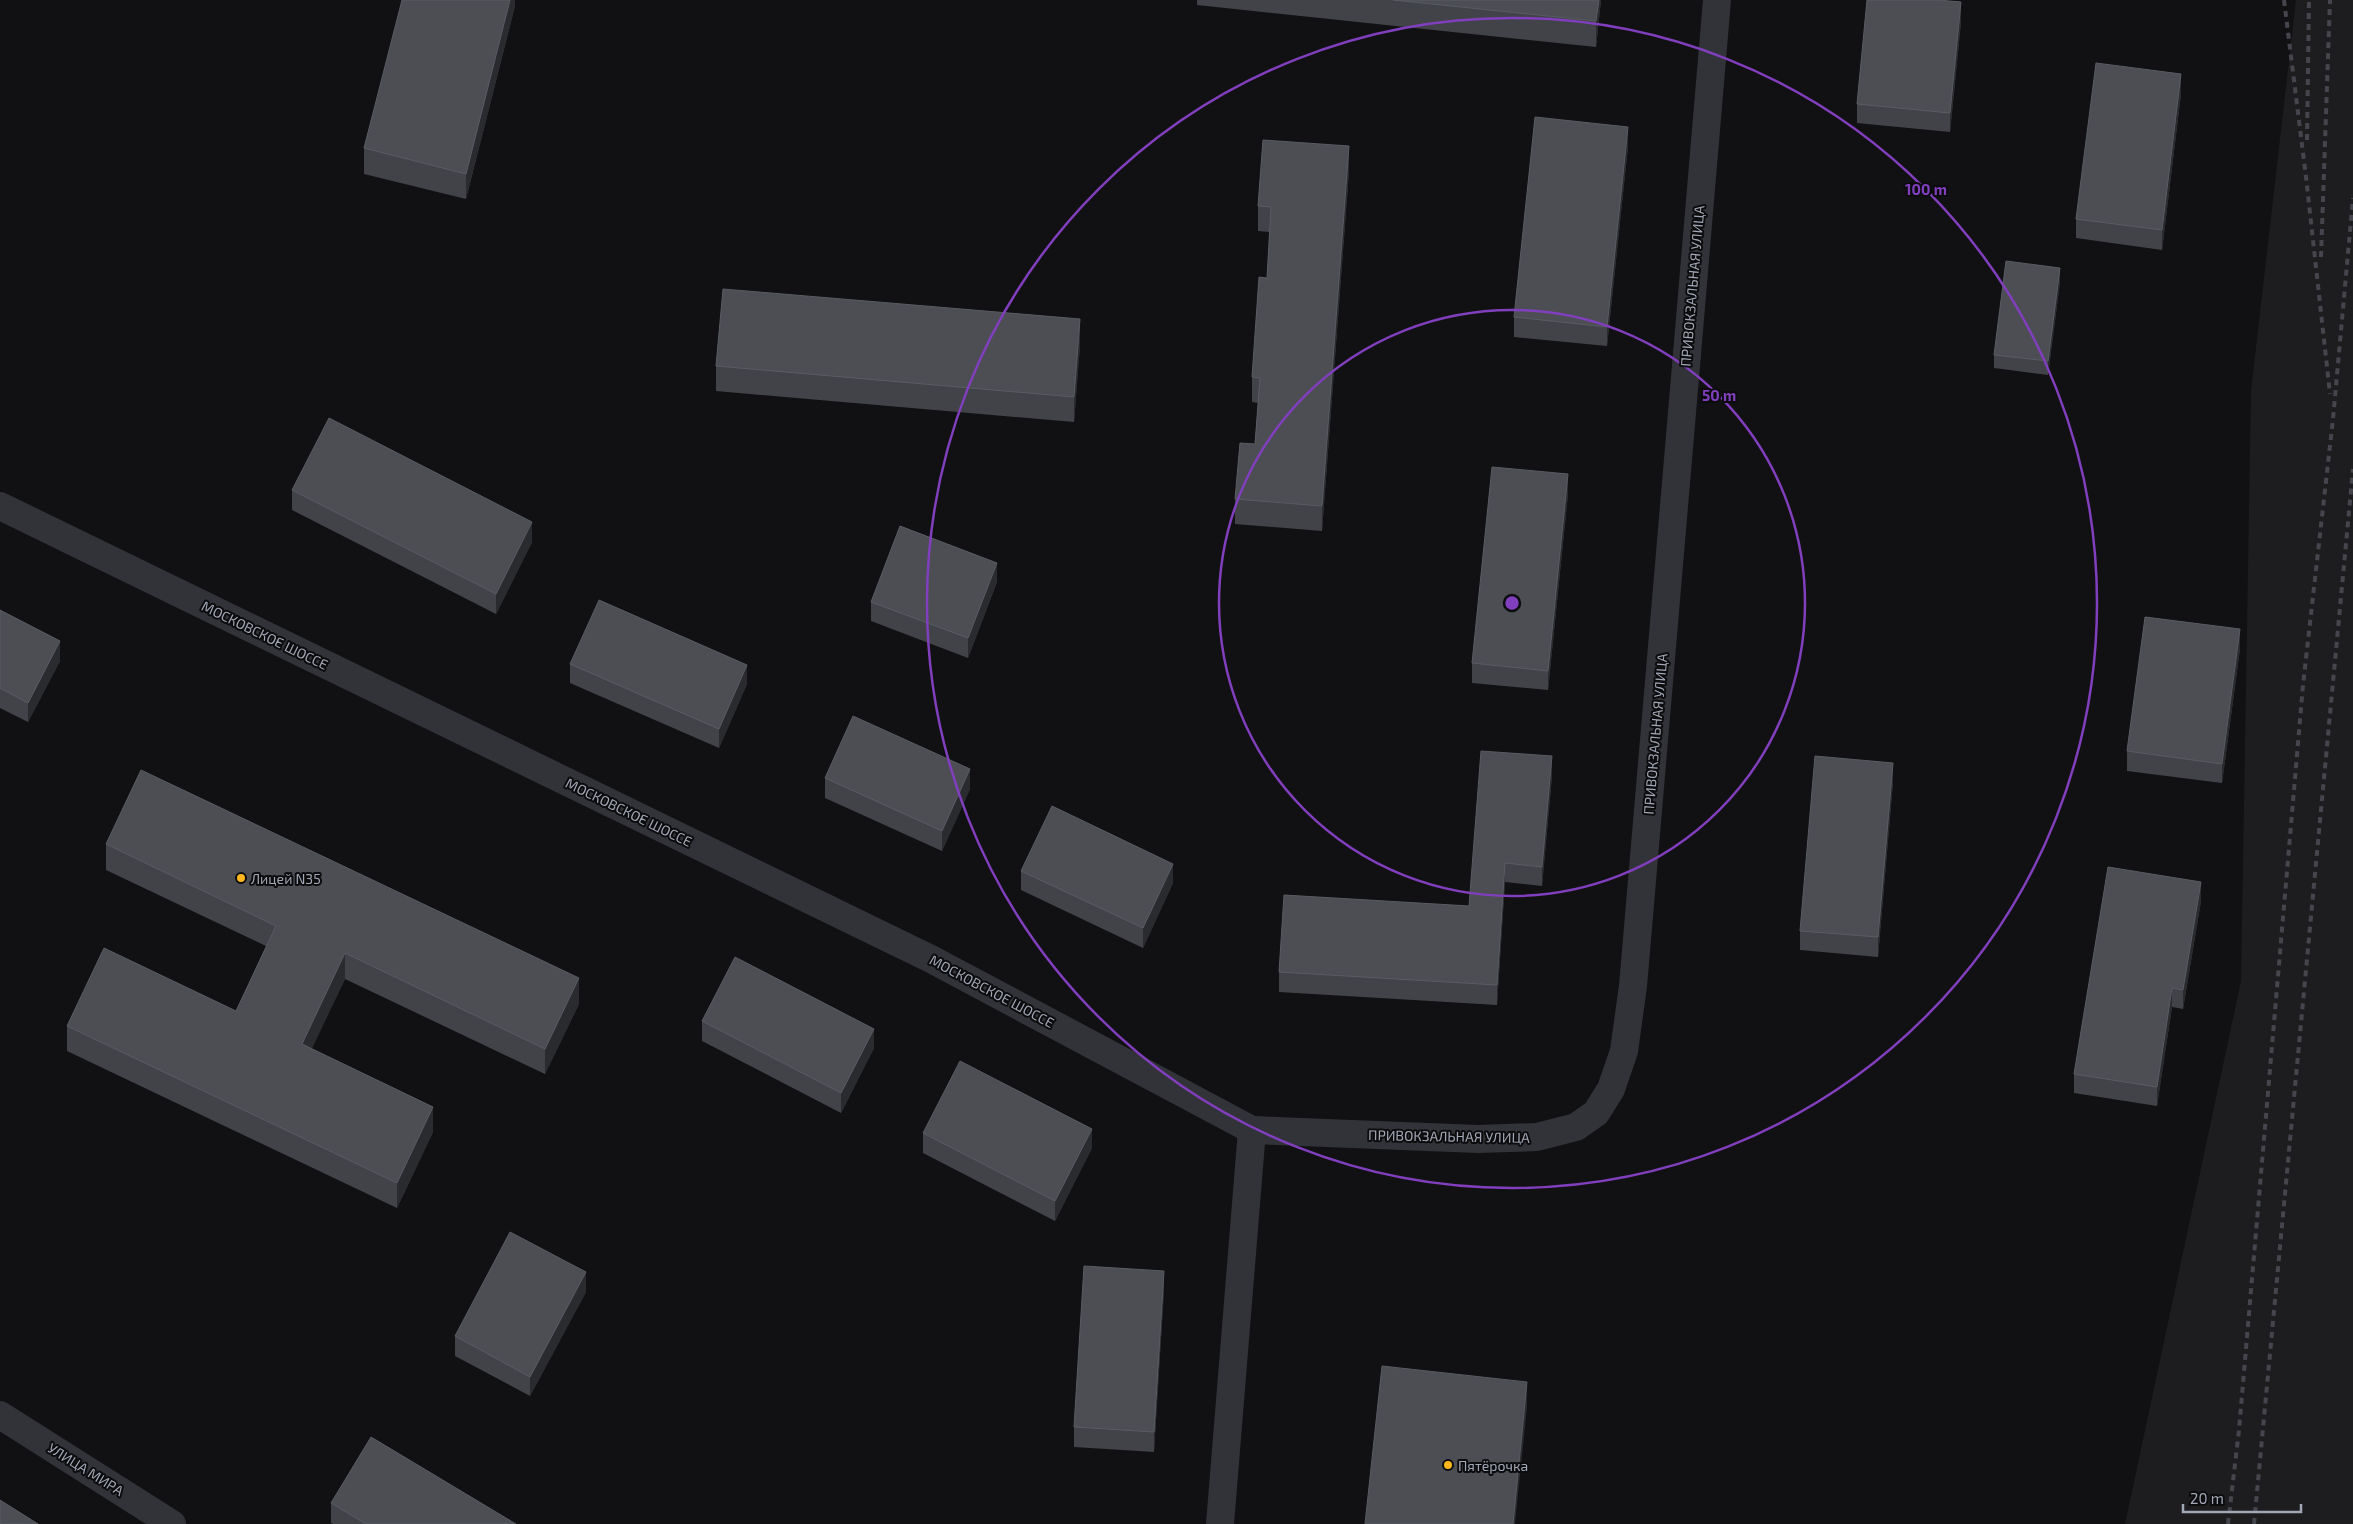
<svg xmlns="http://www.w3.org/2000/svg" width="2353" height="1524" font-family="'Exo 2',sans-serif">
<rect width="100%" height="100%" fill="#111113"/>
<path fill="#1d1d20" d="M2296 0H2353V1524H2125L2241 981 2251 391Z"/>
<g fill="none" stroke-linecap="round" stroke-linejoin="round">
<path stroke="#323338" stroke-width="28" d="M1687 354 1717 0
M0 506 931 959 1252 1130"/>
<path stroke="#323338" stroke-width="28" d="M0 1415 172 1524
M1220 1524 1252 1130 1478 1139 1537 1137 1576 1127 1596 1113 1611 1089 1624 1051 1633 986 1687 354"/>
<path stroke="#45464d" stroke-width="4" stroke-dasharray="6 5" stroke-linecap="butt" d="M2284 0 2306 177 2330 394
M2307 140 2309 0
M2321 257 2330 0
M2228 1524 2239 1430 2303 685 2333 419 2353 198
M2254 1524 2353 469"/>
</g>
<path fill="#414348" d="M515 0V6L466 199 364 174V148Z
M1197 0H1601L1596 47 1197 5Z
M1961 22 1950 132 1857 123V104Z
M2181 94 2162 250 2076 238V219Z
M1628 146 1607 346 1514 337V317Z
M1349 171 1322 531 1235 524V499L1255 444 1258 403 1252 402V377L1267 278 1270 232 1258 231V206Z
M2060 282 2048 375 1994 368V355Z
M1080 345 1074 422 716 391V366Z
M292 490 532 542 496 614 292 510Z
M1568 494 1548 690 1472 683V663Z
M997 582 968 658 871 621V602Z
M0 610 60 661 28 722 0 708Z
M2240 649 2222 783 2127 771V751Z
M570 664 747 684 719 748 570 683Z
M1552 776 1542 886 1505 882 1497 1005 1279 992V972L1469 906Z
M825 778 970 789 942 851 825 798Z
M1893 782 1878 957 1800 950V931Z
M106 844 579 1004 545 1074 345 979 311 1049 433 1132 397 1208 67 1051V1026L236 1011 266 946 106 870Z
M1021 871 1173 883 1143 948 1021 890Z
M2201 901 2183 1009 2172 1007 2157 1106 2074 1093V1074Z
M702 1021 874 1048 841 1113 702 1041Z
M923 1133 1092 1148 1055 1221 923 1153Z
M1164 1290 1154 1452 1074 1447V1427Z
M586 1292 530 1396 455 1356V1336Z
M331 1503 516 1524H333L331 1523Z"/>
<path fill="#2a2b2e" d="M510 0H515V6L466 199V174Z
M1599 0H1601L1596 47V21Z
M1961 2V22L1950 132V113Z
M2181 74V94L2162 250V230Z
M1628 127V146L1607 346V327Z
M1349 146V171L1322 531V506Z
M2060 268V282L2048 375V361Z
M1080 319V345L1074 422V397Z
M1568 474V494L1548 690V671Z
M532 522V542L496 614V594Z
M997 563V582L968 658V638Z
M2240 629V649L2222 783V764Z
M60 641V661L28 722V703Z
M747 665V684L719 748V729Z
M1552 756V776L1542 886V867Z
M1893 763V782L1878 957V937Z
M970 769V789L942 851V831Z
M1505 863V882L1497 1005V985Z
M1173 864V883L1143 948V928Z
M2201 882V901L2183 1009V990Z
M345 953V979L302 1070V1044Z
M579 978V1004L545 1074V1049Z
M2172 988V1007L2157 1106V1087Z
M874 1029V1048L841 1113V1093Z
M433 1107V1132L397 1208V1183Z
M1092 1129V1148L1055 1221V1201Z
M1164 1271V1290L1154 1452V1432Z
M586 1272V1292L530 1396V1377Z
M1527 1382V1407L1515 1524H1513Z"/>
<path fill="#4c4e54" stroke="#595c63" d="M402 0H510L466 174 364 148Z
M1393 0H1599L1596 21Z
M1867 0H1938L1961 2 1950 113 1857 104Z
M2096 63 2181 74 2162 230 2076 219Z
M1535 117 1628 127 1607 327 1514 317Z
M1263 140 1349 146 1322 506 1235 499 1240 443 1255 444 1260 378 1252 377 1259 277 1267 278 1271 207 1258 206Z
M2006 261 2060 268 2048 361 1994 355Z
M723 289 1080 319 1074 397 716 366Z
M329 418 532 522 496 594 292 490Z
M1492 467 1568 474 1548 671 1472 663Z
M900 526 997 563 968 638 871 602Z
M599 600 747 665 719 729 570 664Z
M0 610 60 641 28 703 0 688Z
M2145 617 2240 629 2222 764 2127 751Z
M853 716 970 769 942 831 825 778Z
M1481 751 1552 756 1542 867 1505 863 1497 985 1279 972 1284 895 1469 906Z
M1815 756 1893 763 1878 937 1800 931Z
M141 770 579 978 545 1049 345 953 302 1044 433 1107 397 1183 67 1026 104 948 236 1011 276 926 106 844Z
M1052 806 1173 864 1143 928 1021 871Z
M2108 867 2201 882 2183 990 2172 988 2157 1087 2074 1074Z
M735 957 874 1029 841 1093 702 1021Z
M960 1061 1092 1129 1055 1201 923 1133Z
M510 1232 586 1272 530 1377 455 1336Z
M1084 1266 1164 1271 1154 1432 1074 1427Z
M1382 1366 1527 1382 1513 1524H1365Z
M371 1437 516 1524H366L331 1503Z
M0 1500 38 1524H0Z"/>
<g fill="none" stroke="#813ebd" stroke-width="2.5">
<circle cx="1512" cy="603" r="293"/>
<circle cx="1512" cy="603" r="585"/>
</g>
<g fill="#ffb71d" stroke="#0c0c0e" stroke-width="2">
<circle cx="241" cy="878" r="5"/>
<circle cx="1448" cy="1465" r="5"/>
</g>
<g text-anchor="middle" dominant-baseline="central" stroke-width="4" stroke-linejoin="round" paint-order="stroke">
<g font-size="14" fill="#a1a7b4" stroke="#0c0c0e">
<text transform="translate(1692 286) rotate(-85)">ПРИВОКЗАЛЬНАЯ УЛИЦА</text>
<text transform="translate(265 635) rotate(26)">МОСКОВСКОЕ ШОССЕ</text>
<text transform="translate(1655 734) rotate(-85)">ПРИВОКЗАЛЬНАЯ УЛИЦА</text>
<text transform="translate(629 812) rotate(26)">МОСКОВСКОЕ ШОССЕ</text>
<text transform="translate(992 991) rotate(28)">МОСКОВСКОЕ ШОССЕ</text>
<text transform="translate(1449 1136) rotate(1)">ПРИВОКЗАЛЬНАЯ УЛИЦА</text>
<text transform="translate(86 1469) rotate(32)">УЛИЦА МИРА</text>
</g>
<g font-size="14" fill="#a1a7b4" stroke="#0c0c0e" text-anchor="start">
<text x="251" y="878">Лицей N35</text>
<text x="1458" y="1465">Пятёрочка</text>
</g>
</g>
<circle cx="1512" cy="603" r="8" fill="#813ebd" stroke="#0c0c0e" stroke-width="2.5"/>
<g font-size="15" text-anchor="middle" font-weight="bold" fill="#813ebd" stroke="#0c0c0e" stroke-width="4" stroke-linejoin="round" paint-order="stroke">
<text x="1926" y="195">100 m</text>
<text x="1719" y="401">50 m</text>
</g>
<path d="M2183 1504v8h118v-8" fill="none" stroke="#a1a7b4" stroke-width="2.5"/>
<text x="2190" y="1504" font-size="15" fill="#a1a7b4" stroke="#0c0c0e" stroke-width="4" paint-order="stroke">20 m</text>
</svg>
